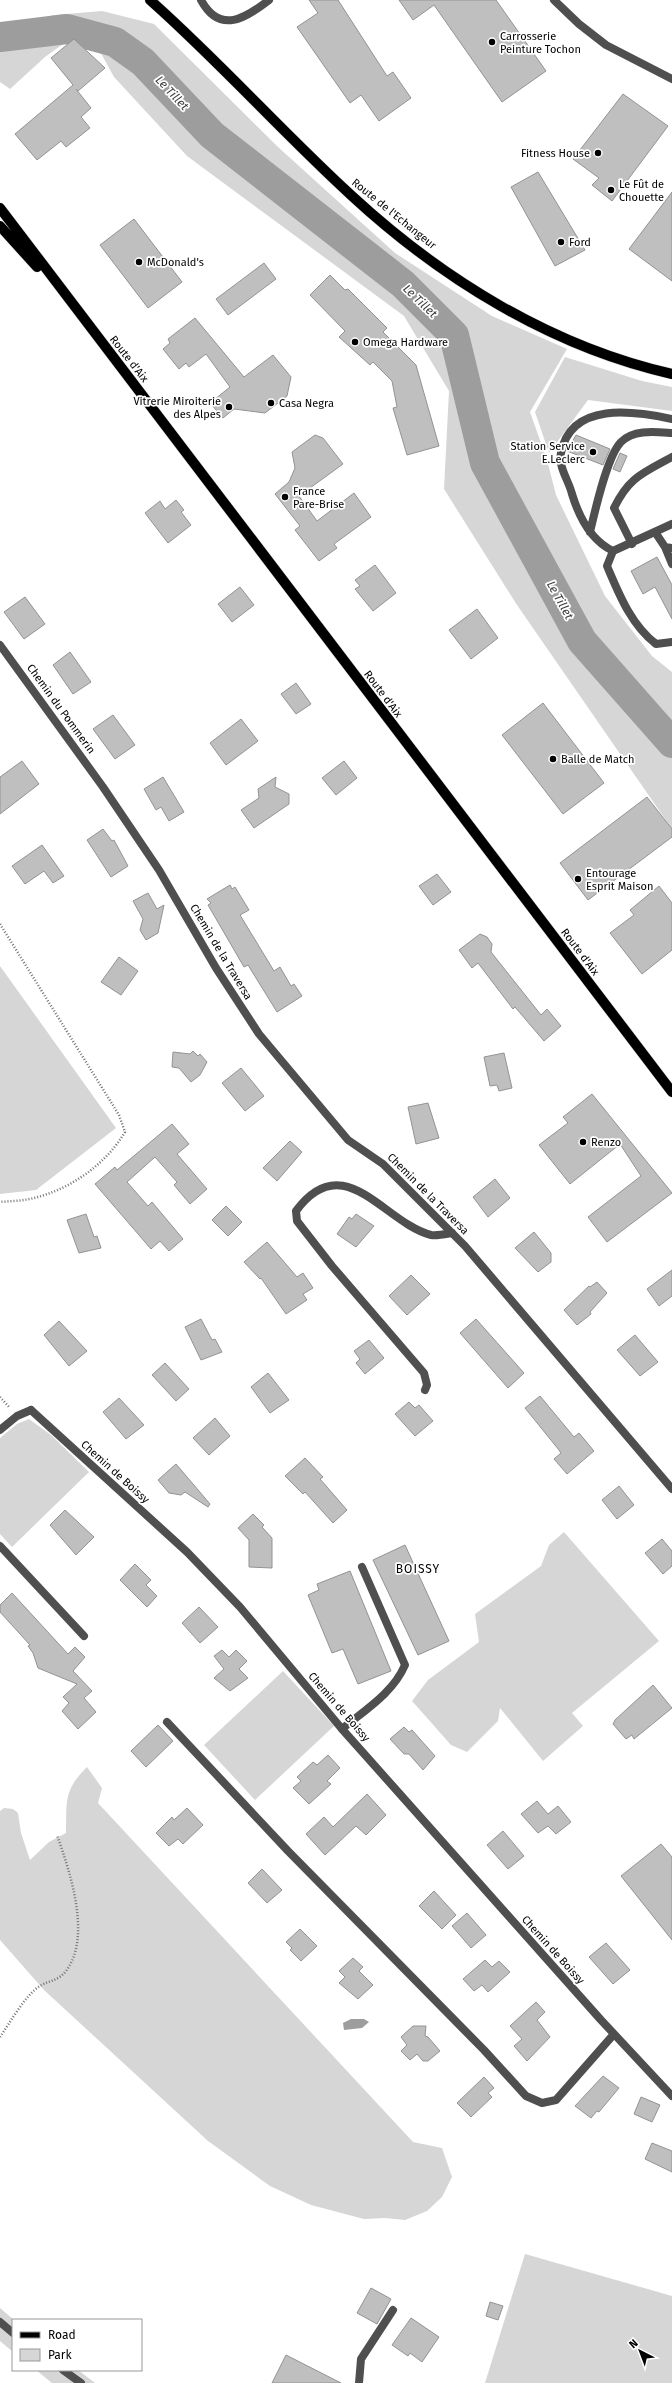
<svg xmlns="http://www.w3.org/2000/svg" width="672" height="2383" font-family="'Fira Sans',sans-serif">
<rect width="100%" height="100%" fill="#fff"/>
<path fill="#d6d6d6" d="M102 11 154 24 278 147 395 253 492 316 567 349 530 412 547 460 556 495 605 596 652 656 672 672V829L517 605 444 489 449 391 404 316 187 156 114 77 97 46 74 36 45 57 10 89 0 82V27L54 15Z
M565 357 642 381 672 387V411L588 400 549 453 535 412Z
M0 966 116 1128 36 1190 0 1194Z
M29 1419 51 1435 89 1472 12 1547 0 1534V1438L17 1424Z
M564 1532 659 1641 572 1713 583 1726 543 1761 500 1708 498 1721 467 1752 451 1745 412 1701 428 1680 479 1642 475 1614 541 1566 549 1545Z
M283 1671 334 1726 255 1800 204 1745Z
M87 1767 102 1788 98 1803 413 2142 442 2148 452 2177 442 2197 427 2211 405 2220 385 2218 364 2219 311 2205 270 2186 208 2141 44 1990 0 1940V1811L4 1808 13 1809 18 1813 21 1833 30 1860 49 1842 66 1833C67 1801 63 1791 87 1767Z
M525 2254 672 2296V2383H485Z
M0 2308 14 2320 13 2352 0 2341Z
M36 2370H78L95 2383H52Z"/>
<path fill="#9d9d9d" d="M351 2019H364L369 2022 362 2028 344 2030 343 2023Z"/>
<g fill="none" stroke-linecap="round" stroke-linejoin="round">
<path stroke="#9d9d9d" stroke-width="30" d="M0 37 67 29 115 42 143 62 212 135 403 284 454 335 485 463 582 641 672 743"/>
</g>
<path fill="#bfbfbf" stroke="#939393" d="M309 0H338L387 76 393 72 411 98 379 121 361 95 350 103 297 27 318 13Z
M399 0H496L546 71 502 102 434 5 413 20Z
M74 39 105 68 78 91 76 89 91 108 81 117 90 128 66 147 61 141 37 160 15 134 73 85 51 58Z
M623 94 668 126 612 201 592 185 599 178 573 159Z
M538 172 585 250 555 266 511 187Z
M672 192V281L629 249Z
M134 219 182 282 148 308 100 245Z
M264 263 276 279 228 315 216 299Z
M330 275 345 290 348 289 387 328 383 332 416 365 439 446 407 455 393 408 397 407 392 381 373 362 370 365 339 337 345 331 310 295Z
M195 318 244 377 273 355 291 377 287 396 265 413 234 409 223 418 210 403 230 387 206 354 189 367 186 363 179 369 163 349 170 343 168 339Z
M315 435 323 438 343 464 299 496 317 521 354 493 371 517 334 544 337 548 319 561 295 530 300 526 275 494 289 482 295 468 292 452Z
M576 435 610 449 603 465 567 451Z
M620 453 627 456 620 472 613 469Z
M176 500 184 510 181 512 191 525 168 543 145 513 160 501 165 509Z
M657 557 672 585V619L655 587 643 594 631 571Z
M375 565 396 593 373 611 355 589 360 586 355 580Z
M240 587 254 605 232 622 218 604Z
M25 597 45 624 24 639 4 612Z
M477 609 498 638 471 659 449 630Z
M70 652 91 682 73 694 53 665Z
M296 683 311 704 296 714 281 694Z
M543 703 604 783 563 814 502 735Z
M113 715 135 745 115 759 93 729Z
M241 719 258 741 226 765 210 743Z
M22 761 39 784 0 814V777Z
M344 761 357 778 336 795 322 778Z
M163 777 184 812 169 821 161 807 156 810 144 789Z
M276 777 275 787 289 794V804L254 828 241 810 259 798 258 789Z
M647 797 672 829V837L588 900 560 863Z
M103 829 112 841 114 840 128 866 111 877 87 840Z
M42 845 64 876 53 883 44 871 25 884 12 866Z
M437 874 451 892 433 905 419 886Z
M230 885 232 889 235 887 249 910 240 915 274 971 280 967 291 986 294 984 302 996 277 1012 248 965 244 967 208 905 211 903 207 899Z
M659 886 672 903V950L642 974 610 933 634 915 630 910Z
M148 893 157 909 164 905 158 933 146 940 140 930 143 919 133 901Z
M480 934 487 937 492 944 491 952 541 1015 547 1009 561 1026 544 1041 515 1007 513 1009 478 963 472 968 459 950Z
M119 957 138 971 121 995 101 982Z
M193 1051 198 1056 200 1054 207 1062 200 1075 191 1082 179 1068 172 1067 173 1052 190 1054Z
M504 1053 512 1088 499 1091 497 1085 490 1086 484 1057Z
M241 1068 264 1096 245 1111 222 1083Z
M592 1094 672 1193 607 1242 588 1217 641 1176 620 1144 570 1184 539 1145 568 1123 563 1117Z
M428 1103 439 1138 416 1144 408 1107Z
M172 1124 189 1144 177 1154 207 1189 190 1204 174 1185 177 1182 155 1157 127 1182 148 1206 152 1202 183 1239 169 1251 160 1241 151 1249 95 1184 115 1167 117 1170Z
M290 1141 302 1152 277 1181 263 1168Z
M495 1179 510 1198 488 1217 473 1197Z
M226 1206 242 1222 228 1236 212 1220Z
M86 1214 94 1237 97 1236 101 1248 79 1253 67 1220Z
M356 1214 374 1226 356 1247 337 1234 349 1217 352 1219Z
M534 1232 551 1253V1262L538 1272 515 1248Z
M267 1242 297 1277 303 1273 313 1288 303 1294 307 1300 286 1314 261 1278 260 1279 244 1262Z
M672 1270V1296L659 1306 647 1289Z
M411 1275 430 1294 407 1315 389 1296Z
M597 1282 607 1293 590 1312 591 1314 577 1325 564 1310 589 1286 590 1287Z
M201 1319 212 1340 215 1339 222 1352 201 1360 185 1327Z
M476 1319 524 1373 508 1388 460 1333Z
M59 1321 87 1351 69 1366 44 1335Z
M635 1335 658 1362 640 1376 617 1350Z
M369 1340 384 1358 365 1374 356 1363 360 1359 354 1351Z
M165 1363 189 1389 176 1401 152 1375Z
M268 1373 289 1400 270 1413 251 1387Z
M540 1396 574 1437 579 1433 594 1451 567 1474 554 1459 561 1453 559 1450 525 1408Z
M119 1398 144 1425 126 1439 103 1412Z
M409 1402 415 1408 419 1405 433 1421 415 1436 395 1414Z
M215 1418 230 1436 209 1455 193 1438Z
M305 1458 323 1477 320 1479 347 1510 333 1523 305 1492 303 1494 285 1476Z
M176 1464 210 1504 208 1507 185 1492 181 1495 169 1493 158 1480Z
M619 1486 634 1505 617 1519 602 1500Z
M65 1510 94 1537 76 1555 50 1525Z
M253 1514 264 1525 262 1527 272 1538V1568L249 1567V1540L238 1528Z
M662 1539 672 1551V1566L663 1574 645 1553Z
M405 1545 449 1641 418 1655 373 1560Z
M135 1564 151 1580 146 1585 157 1596 147 1607 120 1580Z
M350 1571 391 1671 358 1684 343 1649 332 1653 308 1595 319 1590 317 1584Z
M12 1593 68 1654 75 1647 85 1657 73 1671 92 1691 84 1698 96 1712 78 1729 62 1711 69 1703 63 1697 77 1684 38 1668 33 1653 28 1646 30 1645 0 1612V1605Z
M199 1607 218 1627 200 1643 182 1623Z
M222 1650 229 1657 236 1650 247 1661 239 1669 248 1678 230 1691 214 1678 224 1669 214 1656Z
M653 1685 672 1708 634 1739 632 1735 626 1739 613 1724 615 1720Z
M158 1725 173 1741 146 1767 131 1751Z
M404 1727 409 1732 412 1730 435 1756 423 1770 409 1754H404L390 1739Z
M328 1755 340 1768 327 1781 331 1784 309 1804 293 1788 301 1781 297 1777 313 1762 317 1765Z
M367 1794 386 1815 366 1835 356 1826 325 1855 306 1834 324 1817 333 1827Z
M537 1801 548 1814 558 1806 571 1822 556 1834 548 1826 538 1833 521 1814Z
M187 1808 203 1825 183 1844 178 1839 169 1846 156 1833 172 1817 174 1820Z
M503 1831 524 1856 508 1869 487 1845Z
M661 1844 672 1857V1940L621 1876Z
M262 1869 282 1890 267 1903 248 1883Z
M434 1891 456 1915 442 1929 419 1906Z
M467 1913 486 1935 471 1948 452 1926Z
M300 1929 317 1946 301 1961 290 1950 292 1948 286 1942Z
M606 1943 630 1970 613 1984 589 1957Z
M353 1958 363 1967 359 1971 373 1985 358 1999 339 1983 345 1977 339 1971Z
M485 1960 492 1967 499 1961 510 1972 488 1992 482 1985 474 1991 463 1979Z
M536 2002 545 2012 537 2020 550 2037 527 2061 514 2046 522 2039 510 2026Z
M413 2026H426L425 2036 428 2037 440 2051 428 2061H423L417 2054 410 2060 401 2051 407 2045 401 2037Z
M603 2076 619 2088 599 2112 597 2111 591 2118 575 2106Z
M484 2077 494 2088 488 2093 492 2097 471 2117 457 2103Z
M641 2097 660 2105 652 2122 634 2114Z
M652 2143 672 2151V2172L645 2159Z
M371 2288 391 2299 377 2324 357 2313Z
M490 2302 503 2306 498 2320 486 2316Z
M411 2318 439 2337 422 2362 410 2353 408 2356 392 2345Z
M286 2355 341 2383H272Z"/>
<g fill="none" stroke-linecap="round" stroke-linejoin="round">
<g stroke="#dbdbdb" stroke-width="11">
<path id="primary" d="M150 0C220 62 283 133 352 196 442 279 552 347 672 374
M0 208 672 1092
M0 226 37 267"/>
</g>
<path stroke="#717171" stroke-width="2.5" stroke-dasharray="1 2" stroke-linecap="butt" d="M0 924 119 1115 125 1132C106 1164 71 1189 34 1198 23 1201 11 1201 0 1202
M0 1397 10 1408
M0 2037C10 2023 25 1995 40 1986 49 1980 57 1982 66 1971 92 1937 70 1872 57 1835"/>
<path stroke="#4f4f4f" stroke-width="8" d="M201 0C220 35 246 18 269 0
M672 419C634 411 571 401 561 453 558 467 569 481 572 494 579 517 590 540 613 551L672 524
M590 532C595 511 607 456 621 442 634 429 656 432 672 433
M655 532 665 547 672 548
M632 544 614 508C629 477 643 473 672 457
M665 547 672 564
M613 551 607 566C619 594 631 625 656 644L672 642
M425 1390 427 1385 424 1373 332 1266 297 1221 296 1211C344 1146 384 1223 431 1235 437 1236 446 1234 452 1233
M0 1430 17 1416 31 1410
M0 1546 84 1636
M342 1729C365 1710 393 1693 405 1665L362 1567
M0 2322 13 2333
M63 2370 81 2383
M359 2383 361 2359 393 2310"/>
<path stroke="#4f4f4f" stroke-width="8" d="M554 0 579 24 606 45 672 79
M0 645 103 787 159 870 216 968 259 1034 348 1140 383 1164 465 1246 672 1489
M31 1410 187 1552 240 1607 342 1729 601 2020 672 2096
M167 1722 288 1851 484 2050 526 2096 542 2103 556 2100 614 2034"/>
<use href="#primary" stroke="#000" stroke-width="10"/>
</g>
<g fill="#000" stroke="#fff" stroke-width="1.5">
<circle cx="492" cy="42" r="4"/>
<circle cx="598" cy="153" r="4"/>
<circle cx="611" cy="190" r="4"/>
<circle cx="561" cy="242" r="4"/>
<circle cx="139" cy="262" r="4"/>
<circle cx="355" cy="342" r="4"/>
<circle cx="271" cy="403" r="4"/>
<circle cx="229" cy="407" r="4"/>
<circle cx="593" cy="452" r="4"/>
<circle cx="285" cy="497" r="4"/>
<circle cx="553" cy="759" r="4"/>
<circle cx="578" cy="879" r="4"/>
<circle cx="583" cy="1142" r="4"/>
</g>
<g text-anchor="middle" dominant-baseline="central" stroke-width="3.5" stroke-linejoin="round" paint-order="stroke">
<g font-size="11" fill="#000" stroke="#fff" text-anchor="start">
<text x="500" y="36">Carrosserie<tspan x="500" dy="13">Peinture Tochon</tspan></text>
<text x="590" y="153" text-anchor="end">Fitness House</text>
<text x="619" y="184">Le Fût de<tspan x="619" dy="13">Chouette</tspan></text>
<text x="569" y="242">Ford</text>
<text x="147" y="262">McDonald's</text>
<text x="363" y="342">Omega Hardware</text>
<text x="221" y="401" text-anchor="end">Vitrerie Miroiterie<tspan x="221" dy="13">des Alpes</tspan></text>
<text x="279" y="403">Casa Negra</text>
<text x="585" y="446" text-anchor="end">Station Service<tspan x="585" dy="13">E.Leclerc</tspan></text>
<text x="293" y="491">France<tspan x="293" dy="13">Pare-Brise</tspan></text>
<text x="561" y="759">Balle de Match</text>
<text x="586" y="873">Entourage<tspan x="586" dy="13">Esprit Maison</tspan></text>
<text x="591" y="1142">Renzo</text>
</g>
<g font-size="11" fill="#000" stroke="#fff">
<text transform="translate(394 214) rotate(39)">Route de l'Echangeur</text>
<text transform="translate(129 359) rotate(52)">Route d'Aix</text>
<text transform="translate(383 694) rotate(53)">Route d'Aix</text>
<text transform="translate(61 709) rotate(54)">Chemin du Pommerin</text>
<text transform="translate(221 952) rotate(59)">Chemin de la Traversa</text>
<text transform="translate(580 952) rotate(53)">Route d'Aix</text>
<text transform="translate(428 1194) rotate(45)">Chemin de la Traversa</text>
<text transform="translate(115 1472) rotate(42)">Chemin de Boissy</text>
<text transform="translate(339 1707) rotate(49)">Chemin de Boissy</text>
<text transform="translate(553 1950) rotate(48)">Chemin de Boissy</text>
</g>
<g font-size="12" font-style="italic" fill="#3e3e3e" stroke="#fff">
<text transform="translate(172 93) rotate(47)">Le Tillet</text>
<text transform="translate(420 301) rotate(44)">Le Tillet</text>
<text transform="translate(560 600) rotate(61)">Le Tillet</text>
</g>
<g font-size="12" letter-spacing="1" fill="#000" stroke="#fff">
<text x="418" y="1569">BOISSY</text>
</g>
</g>
<rect x="12" y="2319" width="130" height="52" fill="#ffffff" stroke="#999999"/>
<rect x="20" y="2332" width="20" height="6" fill="#000000" stroke="#999999"/>
<text x="48" y="2339" font-size="12" fill="#000000">Road</text>
<rect x="20" y="2349" width="20" height="12" fill="#d6d6d6" stroke="#999999"/>
<text x="48" y="2359" font-size="12" fill="#000000">Park</text>
<g transform="translate(640 2351) rotate(318)" stroke="#ffffff" stroke-width="3" paint-order="stroke">
<path d="M0-3L7 15L0 10L-7 15Z" fill="#000000"/>
<text y="-6" font-size="11" font-weight="bold" text-anchor="middle" fill="#000000">N</text>
</g>
</svg>
